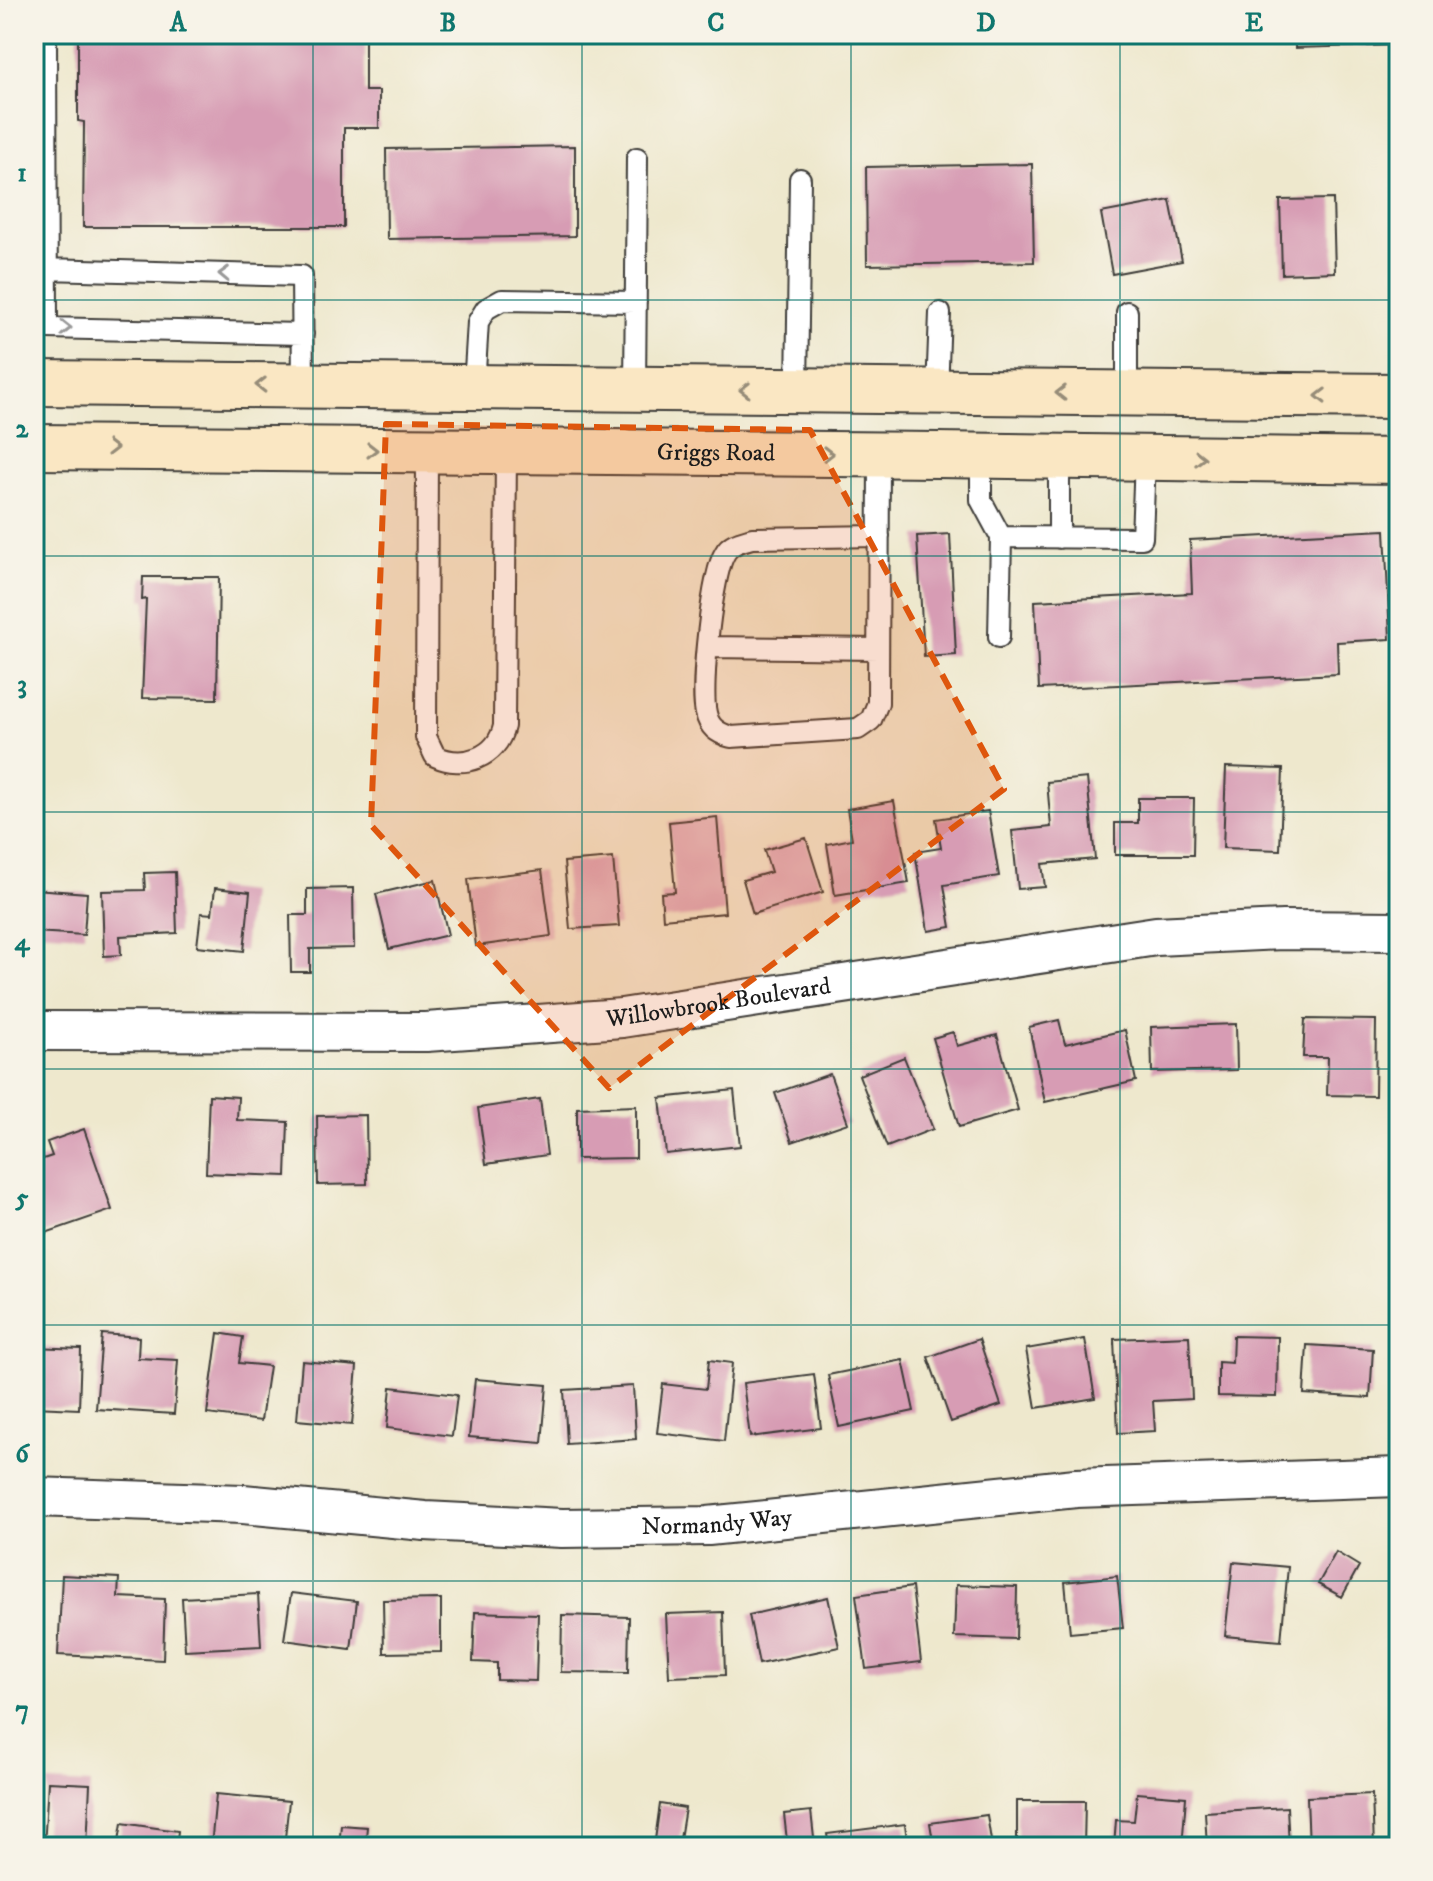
<svg xmlns="http://www.w3.org/2000/svg" width="1433" height="1881" font-family="'IM FELL DW Pica',serif">
<rect width="100%" height="100%" fill="#f7f3e8"/>
<filter id="ink" filterUnits="userSpaceOnUse"><feTurbulence type="fractalNoise" baseFrequency=".0125" numOctaves="2"/><feDisplacementMap in="SourceGraphic" scale="16" xChannelSelector="R" yChannelSelector="G"/><feConvolveMatrix kernelMatrix="1 2 1 2 8 2 1 2 1" color-interpolation-filters="sRGB"/></filter>
<filter id="wash" filterUnits="userSpaceOnUse"><feTurbulence type="fractalNoise" baseFrequency=".006" numOctaves="4" result="noise"/><feDisplacementMap in="SourceGraphic" scale="32" xChannelSelector="R" yChannelSelector="G"/><feGaussianBlur stdDeviation="1.8" result="paint"/><feColorMatrix in="noise" values="0 0 0 0 0 0 0 0 0 0 0 0 0 0 0 0 0 1.4 0 .05"/><feComposite in="paint" operator="in"/></filter>
<g filter="url(#wash)">
<rect width="100%" height="100%" fill="#eee8cd"/>
<g id="blocks">
<path fill="#d79cb4" d="M78 34H365V91H379V128H344V227H83L84 122 78 121Z
M1295 34H1398V45L1295 48Z
M575 146V236L387 239 386 149Z
M1032 164 1034 262 867 265 866 167Z
M1333 199 1335 272 1282 274 1280 200Z
M1170 200 1182 261 1112 274 1101 213Z
M1385 530 1390 639 1337 642 1338 674 1039 689 1035 601 1192 593 1190 540Z
M950 534 956 655 924 657 917 536Z
M143 577H219L217 699 142 698 146 599 142 600Z
M1226 767 1283 769 1280 850 1223 848Z
M1087 778 1095 859 1042 864 1045 887 1018 889 1012 831 1051 827 1047 782Z
M1138 798H1194L1193 855H1115V823H1138Z
M894 801 909 883 835 895 827 844 852 839 847 809Z
M988 811 999 876 944 885 951 927 928 931 915 852 941 848 936 819Z
M717 817 725 913 663 919 661 893 675 892 669 822Z
M806 838 823 892 753 914 743 880 771 872 764 850Z
M613 858 619 926 570 929 564 862Z
M542 870 551 936 476 946 468 879Z
M175 872 177 933 120 936 121 955 104 956 102 891 145 890 144 873Z
M435 880 448 935 389 949 376 894Z
M215 888 250 892 244 951 197 946 201 913 212 914Z
M353 888 354 948 310 949V972H291L290 915H307V889Z
M34 889 87 893 84 935 34 932Z
M1305 1019 1376 1020 1375 1096 1327 1095 1328 1057H1303Z
M1059 1020 1065 1044 1125 1030 1136 1081 1045 1102 1029 1027Z
M1236 1024 1237 1070 1152 1072 1151 1027Z
M953 1032 957 1046 997 1035 1018 1110 959 1127 933 1038Z
M904 1057 933 1129 887 1147 859 1075Z
M830 1074 848 1123 792 1142 775 1093Z
M734 1090 740 1146 666 1154 660 1098Z
M209 1095 238 1097 237 1120 288 1122 286 1176 206 1173Z
M540 1099 547 1155 486 1164 478 1108Z
M636 1106V1158L577 1159V1108Z
M366 1115 367 1184 318 1185 317 1116Z
M84 1129 112 1210 37 1236 34 1228V1162L52 1156 47 1142Z
M218 1333 243 1337 239 1363 269 1366 261 1421 207 1414Z
M102 1334 139 1337 138 1358 178 1360 174 1414 96 1409Z
M1189 1336 1192 1399 1153 1401 1155 1431 1118 1433 1114 1339Z
M1233 1336 1278 1337 1277 1397 1218 1396V1362L1232 1363Z
M979 1339 1001 1405 951 1422 928 1357Z
M1085 1339 1095 1398 1036 1408 1026 1349Z
M1307 1345 1373 1349 1370 1398 1304 1394Z
M34 1347 81 1349 79 1409 34 1407Z
M709 1360 732 1363 724 1441 657 1433 663 1384 706 1389Z
M903 1360 914 1411 839 1427 828 1375Z
M302 1361 357 1366 352 1425 297 1420Z
M814 1374 821 1428 750 1437 743 1383Z
M475 1379 547 1385 542 1443 469 1437Z
M633 1386 636 1439 567 1444 564 1390Z
M391 1387 457 1395 452 1436 387 1428Z
M1336 1552 1359 1566 1342 1597 1318 1584Z
M1233 1562 1288 1567 1281 1641 1225 1636Z
M62 1575 119 1578 118 1597 165 1599 163 1660 58 1655Z
M1117 1576 1123 1628 1070 1633 1065 1582Z
M956 1585 1017 1587 1016 1639 954 1637Z
M912 1587 921 1662 866 1669 856 1595Z
M291 1593 357 1601 351 1649 284 1640Z
M258 1594 261 1646 185 1650 182 1598Z
M828 1597 839 1647 759 1664 749 1615Z
M441 1599V1652L384 1653 383 1600Z
M475 1612 538 1614 536 1681 497 1680V1663L473 1662Z
M723 1612 725 1675 669 1677 666 1614Z
M562 1615 629 1617 628 1673 561 1672Z
M48 1782 90 1784 87 1847H44Z
M1137 1793 1186 1797 1182 1847H1114L1116 1820 1134 1821Z
M216 1794 289 1801 284 1847H211Z
M1372 1794 1374 1847H1309L1307 1797Z
M1017 1801H1085L1084 1847H1017Z
M660 1804 685 1808 680 1839 714 1844 713 1847H654Z
M1287 1807 1289 1847H1207L1205 1812Z
M811 1811 815 1847H747V1845L787 1841 784 1814Z
M987 1815 992 1847H934L930 1823Z
M122 1823 178 1831 176 1847H118Z
M905 1824 908 1847H829L827 1834Z
M341 1825 367 1827 365 1847H339Z"/>
</g>
</g>
<g filter="url(#ink)">
<use href="#blocks" fill-opacity="0" stroke="#3c3b37" stroke-width="2"/>
<g fill="none" stroke-linecap="round" stroke-linejoin="round">
<g stroke="#3c3b37" stroke-width="24">
<path id="service" d="M46 34 47 328 303 334
M46 269 302 276 303 385
M474 387 478 322 486 309 502 300 636 302
M635 389 637 158
M797 390 800 179
M937 392 940 313
M1127 393V312
M427 450 426 737 435 756C463 769 497 758 504 726L506 451
M879 454 878 703 871 720 858 729 731 737C717 733 709 727 706 713 700 689 712 573 725 553 730 543 742 541 752 538L879 536
M981 455V500L1001 537 1142 538 1145 458
M1059 538V456
M999 637 1001 537
M708 647 878 649"/>
</g>
<g stroke="#3c3b37" stroke-width="42">
<g id="minor">
<path id="s1" d="M34 1031 426 1032 622 1018 1156 936 1283 930 1399 931"/>
<path id="s2" d="M34 1497 243 1504 425 1521 562 1528 708 1526 1076 1488 1399 1477"/>
</g>
</g>
<g stroke="#3c3b37" stroke-width="48">
<g id="secondary">
<path d="M34 383 1399 396"/>
<path id="s3" d="M34 447 937 455 1399 461"/>
</g>
</g>
<use href="#service" stroke="#fff" stroke-width="20"/>
<use href="#minor" stroke="#fff" stroke-width="38"/>
<use href="#secondary" stroke="#fae7c3" stroke-width="44"/>
</g>
<defs><path id="oneway-chevron" d="M-2-3.5L2.5 0L-2 3.5" fill="none" stroke-width="1.6" stroke-linecap="round" stroke-linejoin="round" transform="scale(2)"/></defs>
<g stroke="#999">
<use href="#oneway-chevron" transform="translate(224 274) rotate(-178)"/>
<use href="#oneway-chevron" transform="translate(66 328) rotate(1)"/>
</g>
<g stroke="#968c78">
<use href="#oneway-chevron" transform="translate(261 385) rotate(-179)"/>
<use href="#oneway-chevron" transform="translate(745 390) rotate(-179)"/>
<use href="#oneway-chevron" transform="translate(1061 393) rotate(-179)"/>
<use href="#oneway-chevron" transform="translate(1321 396) rotate(-179)"/>
<use href="#oneway-chevron" transform="translate(112 448)"/>
<use href="#oneway-chevron" transform="translate(372 450)"/>
<use href="#oneway-chevron" transform="translate(828 454)"/>
<use href="#oneway-chevron" transform="translate(1200 458) rotate(1)"/>
</g>
</g>
<path fill="#de560d" fill-opacity="0.2" stroke="#de560d" stroke-width="6" stroke-dasharray="16 10" stroke-linejoin="round" d="M386 424 810 430 1004 789 609 1088 371 825Z"/>
<path fill="none" stroke="#0f766e" stroke-width="2" stroke-opacity="0.55" d="M313 34V1847M582 34V1847M851 34V1847M1120 34V1847M34 300H1399M34 556H1399M34 812H1399M34 1069H1399M34 1325H1399M34 1581H1399"/>
<g text-anchor="middle" dominant-baseline="central" stroke-width="7" stroke-linejoin="round" paint-order="stroke">
<g font-size="24" fill="#1c1c1c" stroke="#f7f3e8">
<text stroke="none"><textPath href="#s3" startOffset="682">Griggs Road</textPath></text>
<text stroke="none"><textPath href="#s1" startOffset="686">Willowbrook Boulevard</textPath></text>
<text stroke="none"><textPath href="#s2" startOffset="684">Normandy Way</textPath></text>
</g>
</g>
<rect width="1433" height="1881" fill="none" stroke="#f7f3e8" stroke-width="88"/>
<rect x="44" y="44" width="1345" height="1793" fill="none" stroke="#0f766e" stroke-width="3"/>
<g font-size="26" text-anchor="middle" font-weight="bold" fill="#0f766e">
<text x="178" y="31">A</text>
<text x="448" y="31">B</text>
<text x="716" y="31">C</text>
<text x="986" y="31">D</text>
<text x="1254" y="31">E</text>
<text x="22" y="181">1</text>
<text x="22" y="437">2</text>
<text x="22" y="693">3</text>
<text x="22" y="950">4</text>
<text x="22" y="1206">5</text>
<text x="22" y="1462">6</text>
<text x="22" y="1718">7</text>
</g>
</svg>
